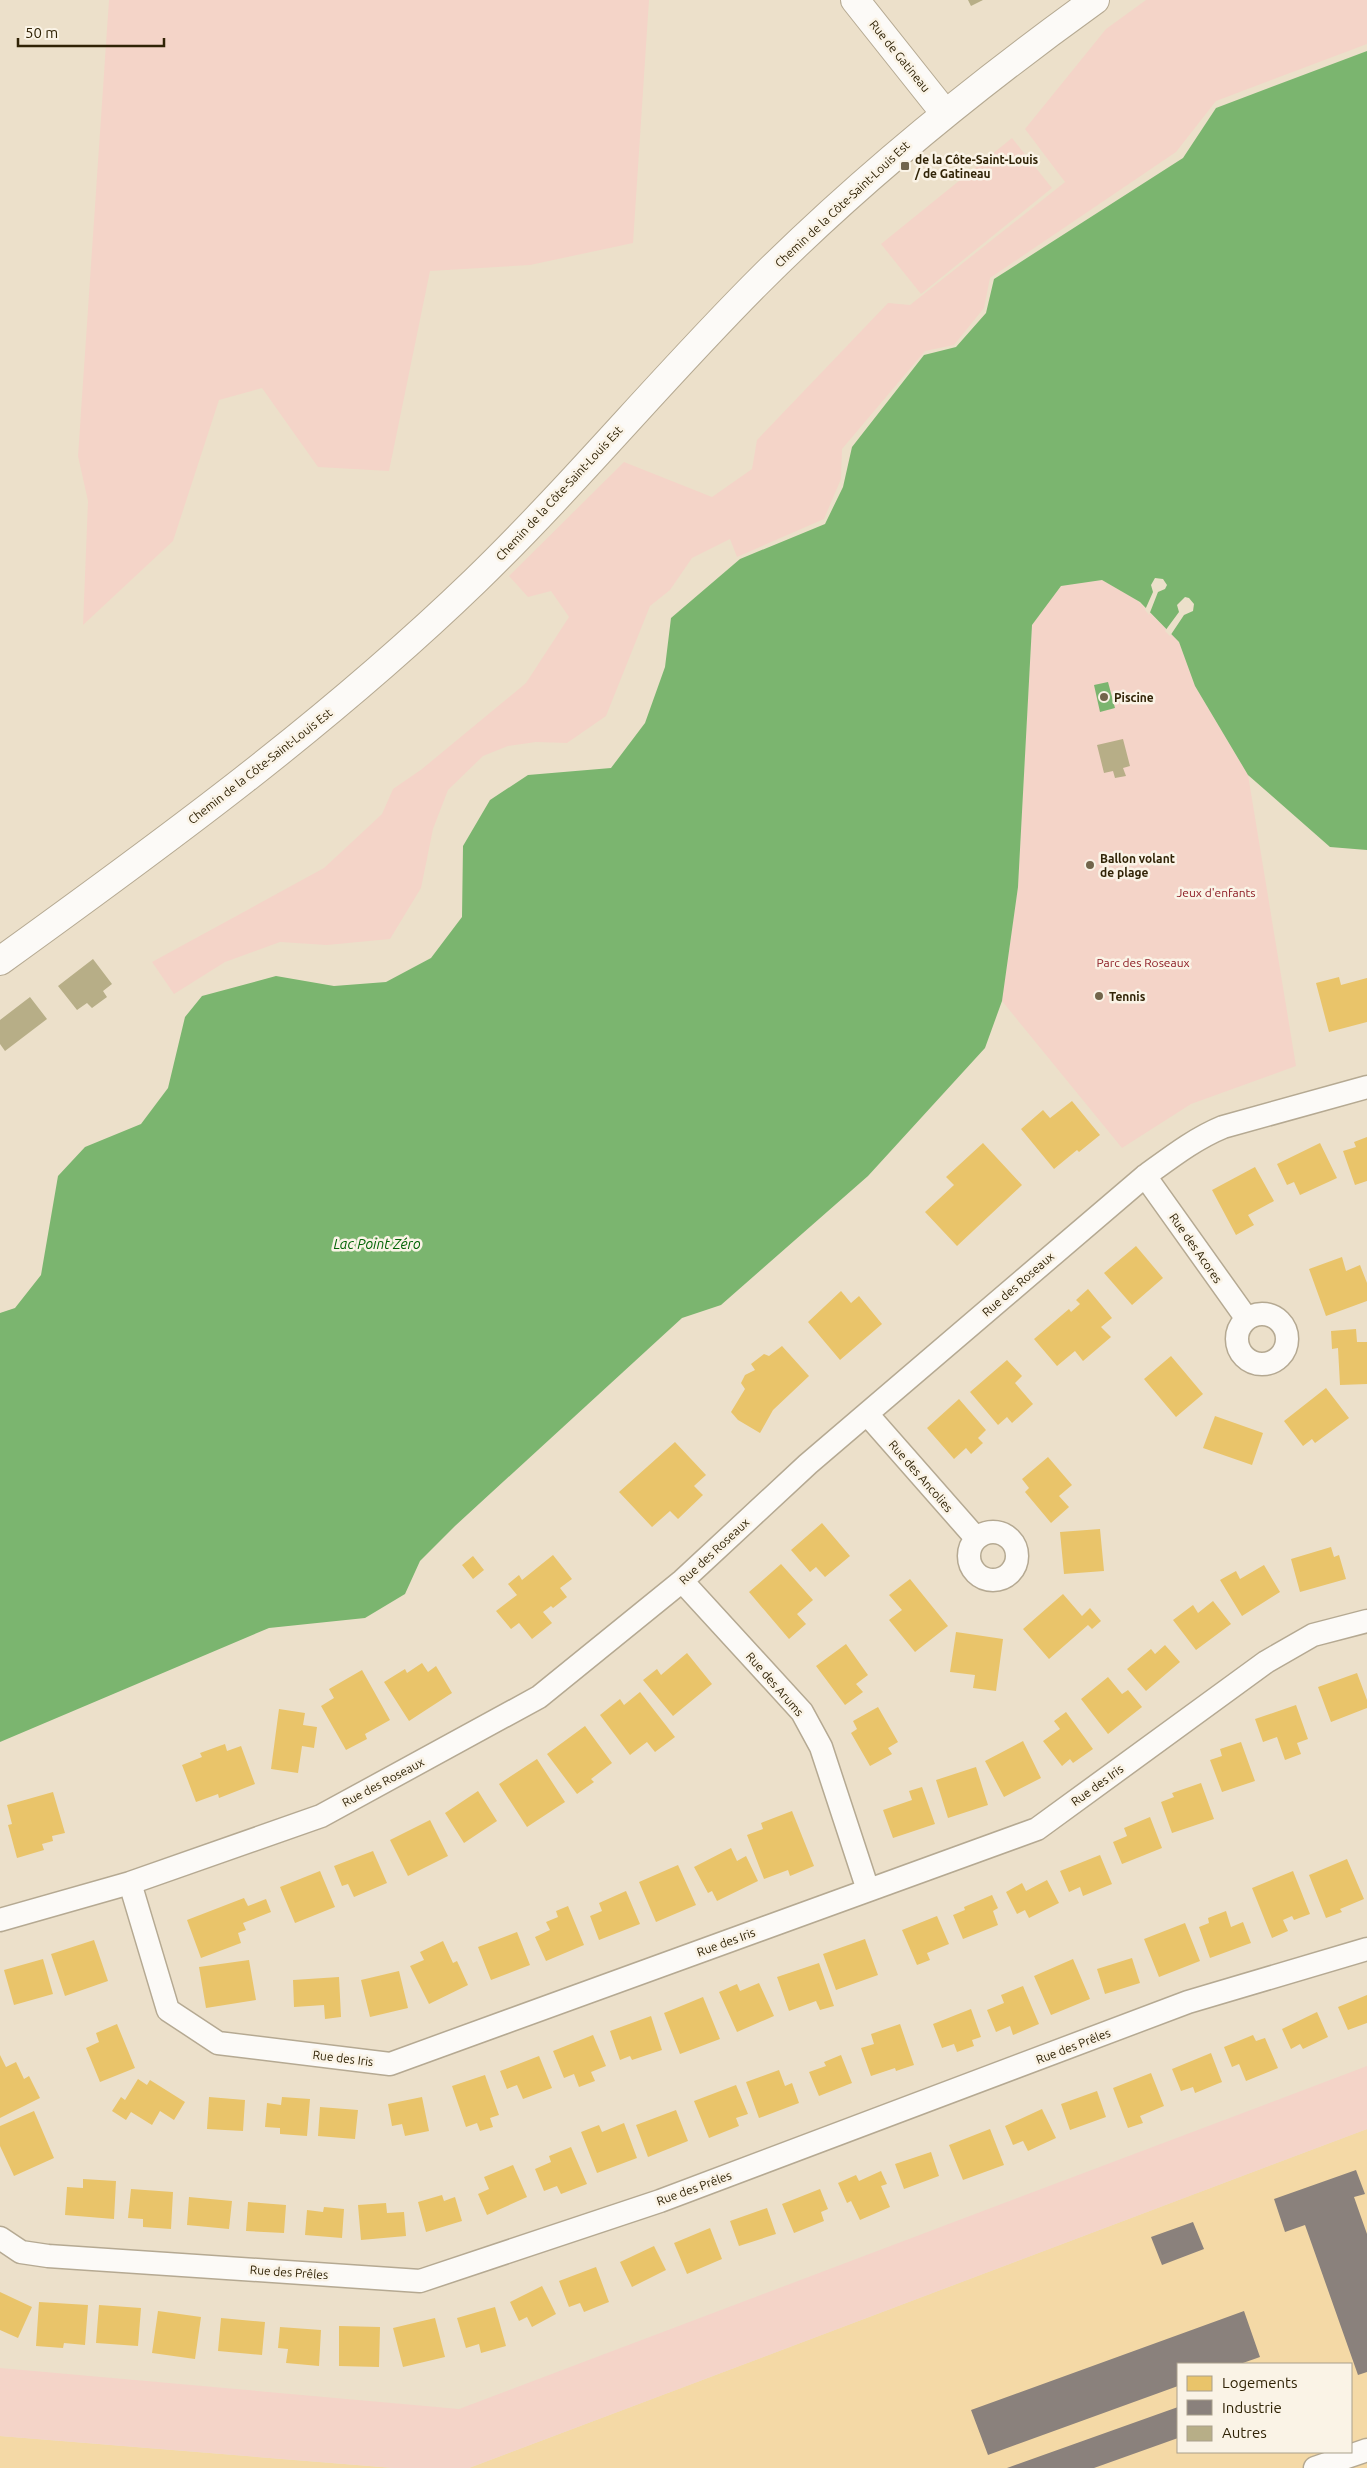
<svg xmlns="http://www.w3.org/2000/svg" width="1367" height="2468" font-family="Ubuntu,sans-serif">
<rect width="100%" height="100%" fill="#ece0ca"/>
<path fill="#f4d9a6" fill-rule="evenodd" d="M1367 2129V2468H469ZM1178 2364H1351V2452H1178Z
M0 2436 394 2468H0Z"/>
<path fill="#f4d4c8" d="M109 0H649L633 243 530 265 430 271 389 471 318 467 262 388 219 400 173 541 83 625 88 501 78 456Z
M1146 0H1367V44L1216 101 1176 152 990 278 984 308 954 345 925 351 842 449 841 479 824 519 737 557 730 539 692 558 670 590 650 606 606 716 567 743 536 742 508 746 483 756 448 790 433 829 421 888 390 939 327 945 280 942 225 962 174 994 152 962 324 868 382 814 393 789 422 769 526 683 569 617 551 591 528 597 509 576 624 462 712 497 752 469 757 440 888 303 910 305 1065 182 1025 129 1106 29Z
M1012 138 1052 188 921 294 881 244Z
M1102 580 1137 600 1179 642 1195 686 1248 775 1296 1066 1191 1104 1122 1148 1002 1001 1018 887 1032 625 1061 586Z
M1367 2066V2129L469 2468H394L0 2436V2368L459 2409Z"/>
<path fill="#7bb56f" d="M1367 51V850L1330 847 1248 775 1195 686 1179 642 1140 602 1102 580 1061 586 1032 625 1018 887 1002 1001 985 1048 868 1176 721 1305 682 1318 455 1526 420 1561 405 1594 365 1618 269 1628 0 1742V1313L15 1308 41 1275 58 1176 85 1147 141 1124 168 1088 185 1017 202 996 276 976 334 986 386 982 431 958 462 917 463 846 490 800 528 775 611 768 645 723 665 667 671 618 740 559 825 524 843 487 852 447 924 355 956 347 986 313 994 279 1183 158 1216 108Z
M1108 682 1115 708 1100 712 1094 685Z"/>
<path fill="#ece0ca" d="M1155 578 1163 579 1167 585 1165 589 1158 592 1149 615 1145 610 1153 592 1151 585Z
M1185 597 1189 598 1194 604 1193 611 1184 615 1170 636 1165 631 1179 612 1177 605Z"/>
<path fill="#e9c46a" d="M1339 977 1341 985 1367 978V1022L1329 1032 1316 983Z
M1072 1101 1100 1135 1079 1152 1077 1150 1054 1169 1021 1129 1043 1110 1050 1118Z
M1367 1137V1181L1355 1185 1343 1151 1356 1147 1354 1142Z
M983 1143 1022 1185 957 1246 925 1212 954 1185 946 1177Z
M1320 1143 1337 1178 1300 1195 1294 1182 1287 1185 1277 1164Z
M1255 1167 1274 1201 1248 1215 1254 1225 1236 1235 1212 1190Z
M1136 1246 1163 1278 1132 1305 1104 1273Z
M1342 1257 1346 1271 1360 1265 1367 1283V1301L1326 1316 1309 1269Z
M1088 1289 1112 1318 1101 1327 1111 1337 1083 1361 1075 1351 1057 1366 1034 1339 1069 1309 1071 1312 1080 1304 1076 1300Z
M841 1291 851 1303 859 1296 882 1324 840 1360 808 1322Z
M1356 1329 1357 1342H1367V1384L1340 1385 1338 1348 1332 1349 1331 1331Z
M782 1346 809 1376 773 1410 760 1433 738 1420 731 1412 745 1389 741 1383 745 1375 755 1370 751 1364 764 1354 769 1356Z
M1171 1356 1203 1394 1176 1417 1144 1379Z
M1007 1360 1022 1376 1015 1383 1033 1404 1012 1423 1007 1417 998 1425 970 1392Z
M1326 1388 1349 1418 1315 1443 1312 1439 1303 1446 1284 1421Z
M959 1399 986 1430 978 1438 983 1443 971 1454 966 1448 954 1459 927 1428Z
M1215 1416 1263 1433 1252 1465 1203 1448Z
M675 1442 706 1475 694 1486 703 1495 678 1519 670 1511 652 1527 619 1492Z
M1048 1457 1072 1485 1059 1496 1069 1507 1051 1523 1025 1492 1029 1488 1022 1479Z
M822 1523 850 1556 825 1577 816 1567 810 1572 791 1550Z
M1100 1529 1104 1571 1064 1574 1060 1532Z
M1331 1547 1334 1557 1339 1555 1346 1579 1300 1592 1291 1559Z
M553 1555 572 1579 560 1588 567 1597 553 1608 551 1606 543 1612 552 1623 532 1639 519 1623 511 1629 496 1611 517 1595 508 1584 519 1575 522 1580Z
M473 1556 484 1570 473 1579 462 1565Z
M781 1564 813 1600 797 1614 806 1624 789 1639 749 1592Z
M1264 1565 1280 1592 1242 1616 1220 1580 1236 1571 1240 1579Z
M910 1579 948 1626 915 1652 889 1620 902 1610 889 1595Z
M1063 1594 1082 1616 1090 1608 1101 1621 1092 1629 1088 1625 1049 1659 1023 1629Z
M1213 1601 1231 1624 1196 1650 1173 1620 1193 1605 1198 1613Z
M956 1632 1003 1639 996 1691 973 1688 975 1675 950 1672Z
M846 1644 868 1675 856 1684 863 1692 845 1705 816 1666Z
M1165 1645 1180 1662 1146 1691 1127 1669 1151 1649 1155 1654Z
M687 1653 712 1684 673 1716 643 1680 657 1669 661 1675Z
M422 1663 428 1672 436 1666 452 1693 409 1721 384 1682 405 1669 407 1673Z
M362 1670 390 1720 365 1734 367 1739 346 1750 321 1706 334 1698 329 1689Z
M1357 1673 1367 1700V1708L1331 1722 1318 1687Z
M1108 1677 1122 1694 1128 1690 1142 1707 1108 1734 1081 1699Z
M640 1692 675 1737 655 1752 647 1742 630 1755 600 1715 620 1699 624 1705Z
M1296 1705 1308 1739 1297 1743 1301 1754 1285 1760 1277 1737 1263 1742 1255 1719Z
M878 1707 898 1742 888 1748 892 1754 870 1766 851 1733 857 1729 853 1721Z
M279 1709 305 1713 303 1725 317 1727 314 1748 302 1746 298 1773 271 1769Z
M1066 1712 1093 1749 1073 1763 1070 1759 1062 1766 1043 1741 1060 1729 1054 1721Z
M585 1726 612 1763 591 1779 594 1782 577 1794 547 1754Z
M1023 1741 1041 1778 1004 1797 985 1761Z
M1241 1742 1255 1781 1222 1792 1210 1760 1222 1756 1220 1749Z
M225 1744 227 1751 241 1746 255 1784 219 1798 218 1794 196 1802 182 1765 202 1757 200 1753Z
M537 1759 565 1802 527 1827 499 1784Z
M976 1767 988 1805 948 1818 936 1780Z
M1201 1783 1214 1819 1172 1833 1161 1802 1174 1797 1172 1793Z
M922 1787 935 1824 893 1838 883 1810 912 1800 909 1791Z
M478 1791 497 1821 464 1843 445 1813Z
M53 1792 65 1833 52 1836 53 1841 42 1844 44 1850 17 1858 8 1825 12 1824 7 1805Z
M792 1811 814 1866 790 1876 788 1870 764 1879 747 1835 763 1829 761 1823Z
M1150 1817 1162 1848 1122 1864 1113 1842 1127 1836 1124 1828Z
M430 1820 448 1856 408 1876 390 1840Z
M731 1848 737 1861 746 1856 758 1881 717 1901 712 1891 708 1893 694 1867Z
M373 1851 387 1883 354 1897 348 1884 342 1886 334 1866Z
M1100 1855 1112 1884 1083 1896 1080 1887 1069 1892 1060 1871Z
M1347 1859 1364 1899 1340 1909 1342 1912 1326 1918 1309 1875Z
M678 1865 696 1905 656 1922 639 1882Z
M320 1871 335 1907 295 1923 280 1887Z
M1293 1871 1310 1914 1294 1920 1292 1916 1283 1920 1288 1931 1272 1938 1252 1888Z
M1047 1880 1059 1903 1029 1918 1025 1910 1017 1914 1006 1892 1022 1883 1026 1891Z
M626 1891 640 1924 599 1940 590 1916 602 1911 599 1903Z
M992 1895 998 1908 993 1911 998 1925 963 1939 953 1915 965 1910 964 1907Z
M244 1898 248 1906 266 1899 271 1912 243 1923 246 1930 238 1933 241 1943 201 1958 187 1920Z
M568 1906 584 1945 546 1961 535 1937 550 1930 546 1922 558 1917 556 1911Z
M1226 1911 1231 1927 1243 1922 1251 1943 1210 1958 1199 1927 1209 1923 1208 1918Z
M937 1916 949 1944 927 1953 930 1960 917 1965 902 1930Z
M1185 1923 1200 1961 1159 1977 1144 1939Z
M517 1932 530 1965 491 1980 478 1947Z
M865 1939 878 1975 836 1990 823 1954Z
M94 1940 108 1981 65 1996 51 1954Z
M443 1941 453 1963 457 1961 468 1985 429 2004 410 1966 424 1960 420 1952Z
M1132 1958 1140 1983 1105 1994 1097 1969Z
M43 1959 53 1994 14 2005 4 1970Z
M1073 1959 1090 1999 1051 2015 1034 1976Z
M249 1960 256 2000 206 2008 199 1967Z
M819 1963 834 2006 820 2010 816 2001 789 2011 777 1977Z
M399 1971 408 2008 370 2017 361 1980Z
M339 1977 341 2017 325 2019 324 2005 294 2007 293 1980Z
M759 1983 774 2016 737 2032 719 1992 737 1984 740 1991Z
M1023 1986 1039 2024 1013 2035 1010 2026 996 2032 987 2010 1004 2003 1001 1995Z
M1367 1995V2023L1348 2030 1338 2007Z
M703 1997 720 2039 680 2054 664 2013Z
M971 2009 981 2037 972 2040 974 2046 957 2052 954 2044 942 2048 933 2024Z
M1317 2012 1328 2037 1303 2049 1300 2044 1291 2049 1282 2029Z
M651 2016 662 2050 632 2060 630 2056 620 2060 610 2031Z
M117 2024 135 2068 100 2082 86 2048 99 2042 96 2033Z
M900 2024 914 2065 896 2071 895 2068 871 2076 861 2048 874 2044 871 2034Z
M593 2035 606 2066 591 2072 595 2081 579 2087 574 2074 564 2078 553 2051Z
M1253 2035 1256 2041 1265 2038 1278 2068 1246 2081 1239 2064 1232 2067 1224 2047Z
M1211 2053 1222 2082 1195 2093 1193 2087 1181 2091 1172 2069Z
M0 2055 6 2067 16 2062 24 2079 29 2076 40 2098 0 2118Z
M841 2055 852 2083 819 2096 809 2072 826 2066 824 2062Z
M539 2056 552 2088 523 2099 517 2085 507 2089 500 2071Z
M779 2070 785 2086 792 2083 799 2103 759 2118 746 2082Z
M1151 2073 1164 2106 1140 2116 1143 2123 1128 2128 1113 2088Z
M485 2075 499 2115 490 2118 493 2127 480 2131 477 2123 466 2127 452 2086Z
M138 2079 147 2085 150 2080 185 2102 174 2120 160 2111 152 2125 131 2112 126 2120 112 2111 121 2097 125 2100Z
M736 2085 748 2114 736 2118 739 2126 709 2138 694 2101Z
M1097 2091 1106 2117 1070 2130 1061 2104Z
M209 2097 245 2100 243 2131 207 2129Z
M282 2097 310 2099 307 2136 280 2134V2128L265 2127 267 2103 281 2105Z
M422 2097 429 2131 405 2136 402 2124 392 2126 388 2104Z
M320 2107 358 2110 355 2139 318 2136Z
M1042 2109 1056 2138 1028 2151 1023 2141 1013 2145 1005 2126Z
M676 2110 688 2141 648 2157 636 2125Z
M34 2111 54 2158 14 2176 0 2146V2126Z
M624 2123 637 2158 597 2173 581 2132 599 2125 602 2132Z
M990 2129 1004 2165 963 2180 949 2145Z
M571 2147 587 2184 561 2194 557 2186 544 2191 535 2169 551 2162 549 2156Z
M931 2152 939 2176 904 2189 895 2164Z
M513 2165 527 2197 487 2215 478 2194 489 2189 484 2177Z
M881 2171 887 2184 881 2186 890 2207 860 2220 851 2201 847 2203 838 2183 856 2175 859 2181Z
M83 2179 116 2181 114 2219 65 2215 67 2187 83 2188Z
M131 2189 173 2192 171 2229 143 2227V2219L128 2218Z
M820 2189 828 2209 821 2212 824 2221 794 2233 782 2204Z
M442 2195 444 2201 455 2197 462 2221 426 2232 418 2202Z
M189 2197 232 2201 229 2229 187 2225Z
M248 2202 286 2205 284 2233 246 2231Z
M386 2203 387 2213 404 2212 406 2236 361 2240 358 2205Z
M324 2207 344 2209 342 2238 305 2235 307 2210 323 2212Z
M767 2208 776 2234 739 2246 730 2221Z
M710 2228 722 2259 687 2274 674 2243Z
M654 2246 666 2270 632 2287 620 2262Z
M596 2267 609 2302 584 2312 580 2303 569 2307 559 2281Z
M542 2286 556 2314 532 2327 527 2317 519 2321 510 2302Z
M0 2292 32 2307 18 2338 0 2330Z
M39 2302 88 2305 85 2345 64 2343 63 2348 36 2346Z
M99 2305 141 2308 138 2346 96 2343Z
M495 2307 506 2346 481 2353 479 2344 466 2348 457 2318Z
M158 2311 201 2317 195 2359 152 2353Z
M221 2318 265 2322 262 2355 218 2351Z
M435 2318 445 2357 403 2367 393 2328Z
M339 2326 380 2327 379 2367 339 2366Z
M280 2327 321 2330 319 2366 286 2363 288 2349 278 2348Z"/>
<path fill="#8a817c" d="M1356 2170 1365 2194 1354 2197 1367 2234V2372L1358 2375 1305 2225 1285 2232 1274 2199Z
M1193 2222 1204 2249 1162 2265 1151 2237Z
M1244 2311 1260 2357 1240 2364H1178V2386L988 2455 971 2410Z
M1178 2407V2438L1094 2468H1007Z"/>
<path fill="#b7ae87" d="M968 0H983L971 6Z
M1123 739 1130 766 1123 768 1126 776 1115 778 1113 771 1104 773 1097 745Z
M93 959 112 984 103 991 107 997 92 1008 87 1003 77 1010 58 986Z
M30 997 47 1019 5 1051 0 1044V1020Z"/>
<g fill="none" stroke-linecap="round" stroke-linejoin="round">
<g stroke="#b5a992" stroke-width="25">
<path id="street" d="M1145 1176 1247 1319
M1237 1339a25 25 0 1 1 50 0a25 25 0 1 1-50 0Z
M867 1414 976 1538
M969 1556a24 24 0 1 1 48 0a24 24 0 1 1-48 0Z
M682 1581 802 1712 821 1747 868 1890
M130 1883 168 2010 218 2043 390 2064 1037 1829 1266 1662 1313 1635 1367 1621
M0 1920 130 1883 321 1816 539 1697 682 1581 808 1464 1145 1176C1170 1158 1194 1139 1223 1127L1367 1087
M0 2238 21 2252 48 2256 420 2281 660 2201 1188 2002 1367 1949
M1315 2468 1367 2450"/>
</g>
<g stroke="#b5a992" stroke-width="30">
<path id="secondary" d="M855 0 944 112
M0 961C165 842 329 722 475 581 574 485 661 379 758 282 863 177 974 87 1095 0"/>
</g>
<use href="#street" stroke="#fcfaf7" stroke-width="22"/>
<use href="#secondary" stroke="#fcfaf7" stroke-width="28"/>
</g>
<g fill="#72654b" stroke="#faf3e6" stroke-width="2">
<rect x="900" y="161" width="10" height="10" rx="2.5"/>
<circle cx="1104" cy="697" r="5"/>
<circle cx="1090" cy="865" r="5"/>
<circle cx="1099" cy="996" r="5"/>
</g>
<g text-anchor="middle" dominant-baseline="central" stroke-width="5" stroke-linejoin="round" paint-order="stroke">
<g font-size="12" fill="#302306" stroke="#faf3e6">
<text transform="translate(900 56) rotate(51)">Rue de Gatineau</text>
<text transform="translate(842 204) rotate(-43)">Chemin de la Côte-Saint-Louis Est</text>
<text transform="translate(559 493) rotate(-47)">Chemin de la Côte-Saint-Louis Est</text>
<text transform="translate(260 766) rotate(-38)">Chemin de la Côte-Saint-Louis Est</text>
<text transform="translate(1196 1248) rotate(55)">Rue des Acores</text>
<text transform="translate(1018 1284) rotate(-41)">Rue des Roseaux</text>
<text transform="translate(921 1476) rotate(49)">Rue des Ancolies</text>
<text transform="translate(714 1551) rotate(-43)">Rue des Roseaux</text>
<text transform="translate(775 1684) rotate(49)">Rue des Arums</text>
<text transform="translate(383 1782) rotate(-28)">Rue des Roseaux</text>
<text transform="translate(1097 1785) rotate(-36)">Rue des Iris</text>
<text transform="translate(726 1942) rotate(-20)">Rue des Iris</text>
<text transform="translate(1073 2046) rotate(-21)">Rue des Prêles</text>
<text transform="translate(343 2058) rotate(7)">Rue des Iris</text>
<text transform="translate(694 2188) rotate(-20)">Rue des Prêles</text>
<text transform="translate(289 2272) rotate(4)">Rue des Prêles</text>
</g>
<g font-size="12" font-weight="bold" fill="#302306" stroke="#faf3e6" text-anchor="start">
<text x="915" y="159">de la Côte-Saint-Louis<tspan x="915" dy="14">/ de Gatineau</tspan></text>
<text x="1114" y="697">Piscine</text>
<text x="1100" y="858">Ballon volant<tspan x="1100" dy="14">de plage</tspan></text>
<text x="1109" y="996">Tennis</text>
</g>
<g font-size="12" fill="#8c1c24" stroke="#faf3e6">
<text x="1216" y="892">Jeux d'enfants</text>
<text x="1143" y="962">Parc des Roseaux</text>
</g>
<g font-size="14" font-style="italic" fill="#006304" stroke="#faf3e6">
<text x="377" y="1244">Lac Point Zéro</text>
</g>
</g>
<rect x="1177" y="2363" width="175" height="90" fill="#faf3e6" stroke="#a9a08c"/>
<rect x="1187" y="2376" width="25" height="15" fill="#e9c46a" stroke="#a9a08c"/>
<text x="1222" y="2388" font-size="15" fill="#302306">Logements</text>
<rect x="1187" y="2400" width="25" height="15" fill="#8a817c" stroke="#a9a08c"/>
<text x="1222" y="2413" font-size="15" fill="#302306">Industrie</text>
<rect x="1187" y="2426" width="25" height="15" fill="#b7ae87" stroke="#a9a08c"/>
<text x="1222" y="2438" font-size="15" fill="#302306">Autres</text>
<path d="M18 38v8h146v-8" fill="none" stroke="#302306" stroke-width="2.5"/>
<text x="25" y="38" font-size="15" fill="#302306" stroke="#faf3e6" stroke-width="4" paint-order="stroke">50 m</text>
</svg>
